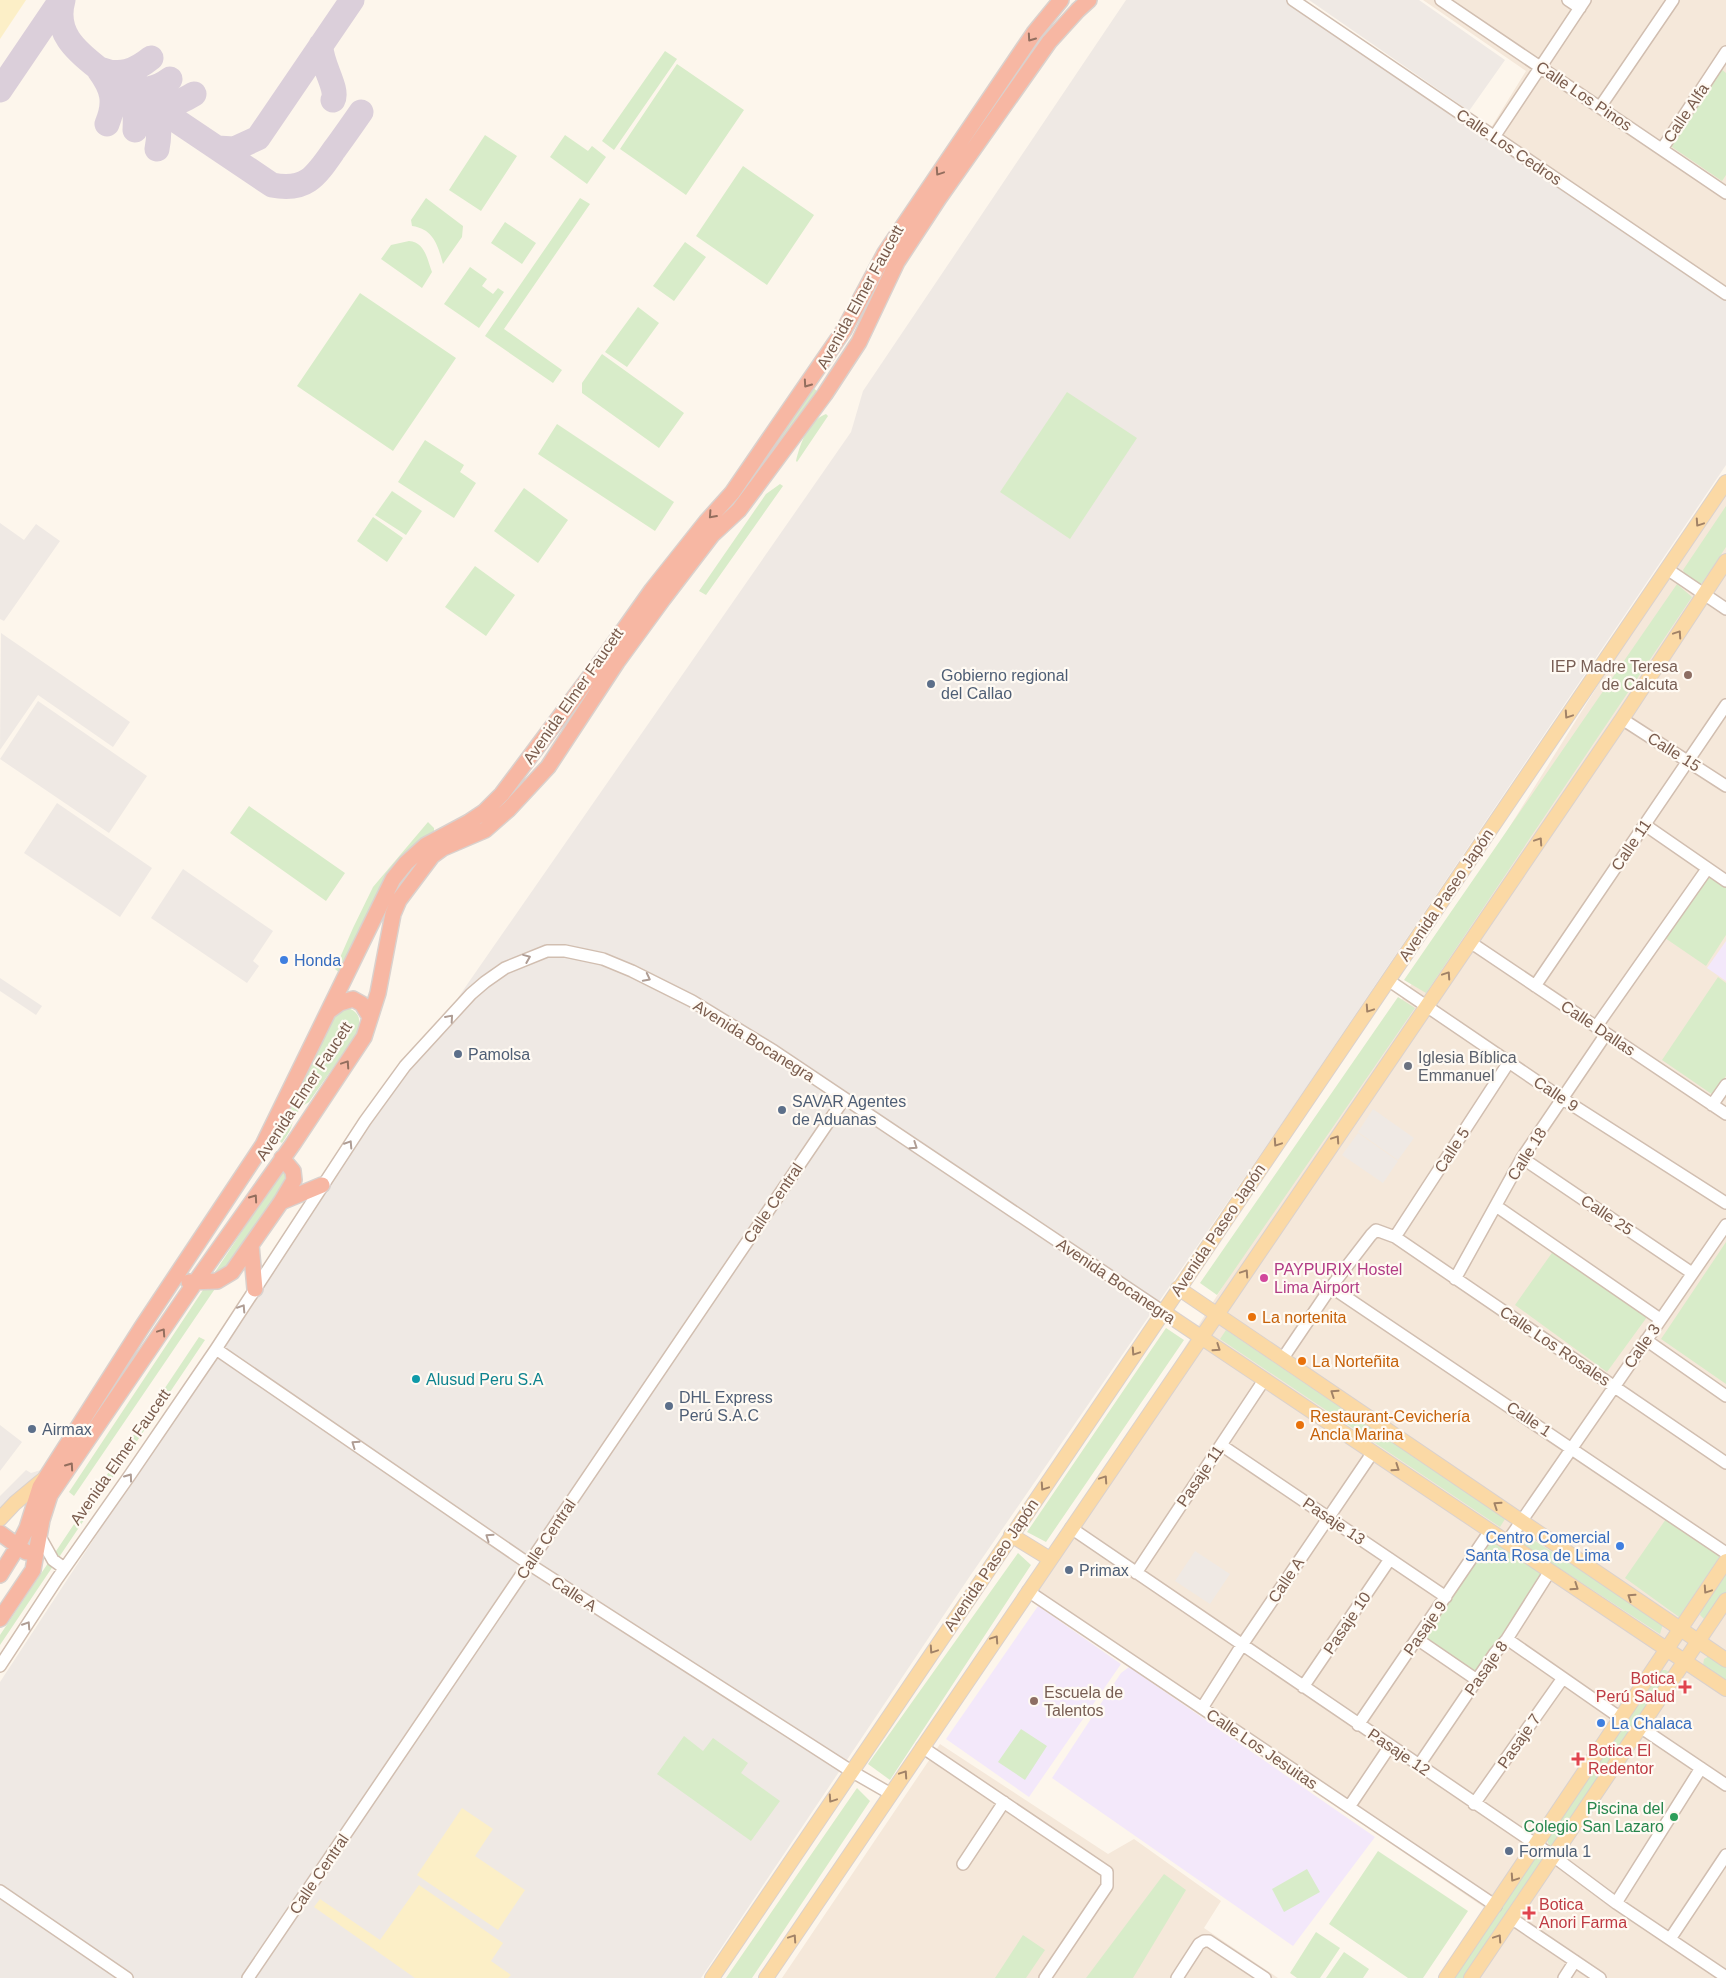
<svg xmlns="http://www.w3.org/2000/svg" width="1726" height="1978" font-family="Helvetica,sans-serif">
<rect width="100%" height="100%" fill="#fdf6ec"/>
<path fill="#f5e8da" d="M1423 0H1726V294L1500 138 1492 126 1526 71Z
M1726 480V1978H1438L1485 1908 1029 1597Z
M940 1744 1108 1854 1134 1839 1221 1901 1204 1928 1278 1978H782Z"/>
<path fill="#efe9e4" d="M1126 0H1290L1726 297V465L1284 1120 970 1576 701 1978H0V1682L298 1228 851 432 863 391Z
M1309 0H1419L1505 60 1469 111Z
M0 523 24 540 36 524 60 541 4 621 0 619Z
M1 633 130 722 113 747 38 695 0 750Z
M38 701 147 776 109 833 0 759Z
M57 803 152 868 120 917 24 853Z
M183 869 273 931 253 961 259 966 247 983 151 918Z
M0 978 42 1006 36 1015 0 991Z
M1373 1109 1414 1138 1398 1160 1358 1132Z
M1358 1133 1398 1161 1383 1183 1342 1155Z
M0 1425 22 1442 0 1471Z
M26 1470 31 1473 41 1470 0 1511V1496Z
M1195 1551 1230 1574 1210 1604 1175 1581Z"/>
<path fill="#f3e8fa" d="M1726 941V981L1707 968Z
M1038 1606 1121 1664 1029 1797 946 1739Z
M1129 1667 1375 1837 1293 1946 1052 1778 1121 1673Z"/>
<path fill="#d8ecc9" d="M665 51 677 59 614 150 602 141Z
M677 64 744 110 686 195 620 149Z
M1721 69 1726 73V175L1722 181 1669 145Z
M485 135 517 156 481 211 449 190Z
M565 135 588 151 592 146 606 157 587 184 550 157Z
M743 166 814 215 767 285 696 236Z
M426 198 463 226 462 237 443 264C438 246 434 229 412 226L411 220Z
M580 198 590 204 504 329 562 370 553 383 485 336Z
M505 222 536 243 522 264 491 243Z
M409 241C425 242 427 259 432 272L422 288 381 259 391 245Z
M685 242 706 257 674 301 653 286Z
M470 267 487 279 482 286 493 294 498 288 504 292 479 328 444 304Z
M360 293 456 358 393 451 297 386Z
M638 307 659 323 627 367 605 352Z
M602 354 684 413 659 448 582 393V383Z
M812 387 817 391 748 489H745Z
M1067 392 1137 438 1070 539 1000 492Z
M826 414 828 416 797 462 796 461C800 444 808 421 826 414Z
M557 424 674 502 655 531 538 454Z
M425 440 464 465 460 472 476 483 454 518 398 482Z
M780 484 783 486 706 595 699 591 766 494Z
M524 488 568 520 538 563 494 531Z
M392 491 422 511 406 535 375 515Z
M1726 506V547L1702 583 1698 585 1685 575 1683 570Z
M373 517 403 538 387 562 357 541Z
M475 566 515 595 486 636 445 607Z
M1677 584 1692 597 1426 993 1404 980Z
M249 806 345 873 326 901 230 833Z
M428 822 434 828V833L409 864 342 975 335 969 353 928 373 887Z
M1710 875 1726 886V935L1706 966 1665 938Z
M1718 977 1726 983V1076L1713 1095 1662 1060Z
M1398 997 1415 1008 1217 1295 1200 1283Z
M348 1008C361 1013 360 1020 358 1032L309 1102C298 1107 294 1118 291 1128 289 1133 285 1138 282 1143L273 1137 336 1011Z
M285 1171 289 1180 74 1496 69 1492 280 1174Z
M1726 1242V1384L1661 1339Z
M1554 1250 1647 1317 1607 1372 1515 1305Z
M1166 1328 1184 1340 1046 1542 1027 1532Z
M1226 1330 1505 1519 1500 1527 1220 1339Z
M199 1337 205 1340 0 1645V1635Z
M1666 1519 1720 1556 1679 1617 1625 1578Z
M1526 1535 1663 1624 1660 1634 1521 1543Z
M1491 1539 1545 1574 1478 1674 1425 1638Z
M1018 1553 1031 1565 890 1780 868 1764Z
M1726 1575V1593L1709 1618 1705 1620 1700 1615 1701 1611Z
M1709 1656 1726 1668V1681L1703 1665 1704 1659Z
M1662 1670H1666L1670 1673 1552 1848 1550 1847 1547 1840Z
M1021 1729 1047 1746 1025 1780 998 1762Z
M684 1736 703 1751 713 1738 748 1763 741 1773 780 1801 751 1841 657 1774Z
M857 1788 870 1801 752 1978H726Z
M1536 1845 1553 1856 1471 1978H1446Z
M1378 1851 1468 1911 1423 1978H1408L1329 1924Z
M1307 1869 1320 1892 1284 1912 1272 1889Z
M1164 1874 1186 1890 1133 1978H1086Z
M1316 1932 1340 1948 1320 1978H1297L1290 1973Z
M1023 1935 1045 1950 1026 1978H995Z
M1344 1952 1369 1969 1363 1978H1326Z"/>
<path fill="#fcefc7" d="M0 0H26L0 39Z
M462 1808 493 1829 475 1856 525 1890 498 1930 417 1875Z
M419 1885 503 1943 491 1961 511 1975 508 1978H415L314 1907 320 1899 380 1940Z"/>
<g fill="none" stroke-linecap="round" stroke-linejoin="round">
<path stroke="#dbcfda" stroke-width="25" d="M63 0C54 32 75 50 98 68L272 185C306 192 316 176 334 150 343 138 352 125 361 112
M321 45C320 63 339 89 333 100
M100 69C120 77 135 71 151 58
M99 70C113 89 116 102 107 124
M123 86C135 101 136 111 135 130
M128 89C146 90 155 90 170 79
M0 90 61 0
M148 101C169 107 176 105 194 94
M150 102C158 120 161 129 157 149
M217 148 234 149 258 138 352 0"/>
<g stroke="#d1beb0" stroke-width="14">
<path id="minor" d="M1293 0 1726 294
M1441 0 1726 193
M1568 0 1580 8
M1600 107 1673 0
M1494 137 1585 0
M1662 149 1726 52
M1667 569 1726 609
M1622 719 1726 786
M1645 825 1726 881
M1470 942 1726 1114
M1388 980 1563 1099 1726 1203
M1535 986 1726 705
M1596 1027 1707 869
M1712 1105 1726 1085
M1522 1158 1692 1273
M1496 1206 1660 1319
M1395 1237 1509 1062
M1455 1279 1522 1158 1606 1034
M1331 1287 1726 1553
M1646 1340 1726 1396
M216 1349 529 1564 851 1771 891 1794
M1283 1358 1331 1287 1371 1235 1376 1230 1395 1237 1726 1463
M1221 1445 1446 1597
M1071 1528 1553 1856 1616 1903 1726 1977
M39 1535 53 1560 64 1568
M1507 1542 1726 1225
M1136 1573 1264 1380
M1028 1591 1496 1906
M1417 1639 1477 1680
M1507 1639 1622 1719
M0 1666 57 1579 130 1475 216 1349 365 1121 405 1066 471 994 485 982 505 968 547 951H565L603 959 632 971 692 1001 774 1051 1162 1311
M1303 1687 1390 1559
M1202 1708 1242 1645 1373 1452
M1358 1725 1490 1531
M1640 1727 1726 1785
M922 1747 1107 1872V1886L1045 1978
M1419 1765 1495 1653 1507 1639 1550 1571
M1474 1804 1563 1678
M1349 1807 1390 1746
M963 1864 1004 1802
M0 1891 127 1978
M1616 1903 1701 1768
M1511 1918 1600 1978
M1670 1939 1726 1855
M248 1978 844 1099
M1177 1978 1199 1944 1204 1941H1209L1265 1978
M1564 1978 1575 1961"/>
</g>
<g stroke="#dad1cd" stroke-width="16">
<path id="major" d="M1178 1288 1726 1660
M1162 1311 1726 1689
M0 1519 15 1503 45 1478
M1011 1535 1050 1559
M712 1978 1726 482
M766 1978 1622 719 1726 561
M1446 1978 1726 1561
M1471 1978 1726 1600"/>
</g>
<g stroke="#dad1cd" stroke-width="18">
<path id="highway" d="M329 1011 340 1003 353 999 362 1004 370 1017
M281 1202 322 1185
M251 1245 255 1289
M189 1282 217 1281 232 1272 281 1202 294 1180 293 1171 282 1158
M0 1533 26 1552
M0 1575 18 1546 27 1528 40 1487 142 1327 263 1145 393 879 406 863 426 845 469 822 484 812 502 794 606 655 652 590 706 522 732 493 844 330 885 253 1034 33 1061 0
M0 1619 33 1570 42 1520 50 1495 194 1284 293 1144 364 1037 378 993 393 914 399 900 432 856 443 848 485 830 509 809 548 767 617 662 663 599 712 535 739 510 825 394 859 342 897 262 939 198 1049 42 1078 10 1089 0"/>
</g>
<use href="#minor" stroke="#fff" stroke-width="11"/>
<use href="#major" stroke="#fbd9a5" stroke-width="14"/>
<use href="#highway" stroke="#f7b7a3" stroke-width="15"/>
</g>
<defs><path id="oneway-chevron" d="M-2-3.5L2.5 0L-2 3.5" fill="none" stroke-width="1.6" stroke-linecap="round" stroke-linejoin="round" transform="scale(1.25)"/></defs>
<g stroke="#936e5e">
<use href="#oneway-chevron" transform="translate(1031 38) rotate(125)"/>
<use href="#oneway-chevron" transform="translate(939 172) rotate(124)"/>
<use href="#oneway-chevron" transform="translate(807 384) rotate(125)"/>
<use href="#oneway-chevron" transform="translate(712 515) rotate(132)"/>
<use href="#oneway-chevron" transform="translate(346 1064) rotate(-56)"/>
<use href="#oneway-chevron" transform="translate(254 1198) rotate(-55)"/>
<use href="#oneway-chevron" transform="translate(162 1332) rotate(-56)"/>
<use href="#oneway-chevron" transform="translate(70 1466) rotate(-55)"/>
</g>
<g stroke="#a18267">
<use href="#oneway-chevron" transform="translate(1699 523) rotate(124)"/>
<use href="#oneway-chevron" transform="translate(1678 634) rotate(-56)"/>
<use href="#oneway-chevron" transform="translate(1568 715) rotate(124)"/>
<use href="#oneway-chevron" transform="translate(1539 841) rotate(-56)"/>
<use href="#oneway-chevron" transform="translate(1447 975) rotate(-56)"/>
<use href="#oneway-chevron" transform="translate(1369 1009) rotate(124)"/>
<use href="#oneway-chevron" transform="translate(1336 1139) rotate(-56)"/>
<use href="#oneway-chevron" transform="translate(1277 1143) rotate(124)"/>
<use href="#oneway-chevron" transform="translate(1245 1273) rotate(-56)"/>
<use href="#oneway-chevron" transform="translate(1217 1348) rotate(34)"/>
<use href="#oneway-chevron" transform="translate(1135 1352) rotate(124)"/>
<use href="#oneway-chevron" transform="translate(1334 1393) rotate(-146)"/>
<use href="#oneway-chevron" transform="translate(1396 1468) rotate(34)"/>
<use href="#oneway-chevron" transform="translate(1104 1479) rotate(-56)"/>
<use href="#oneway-chevron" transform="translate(1044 1487) rotate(124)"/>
<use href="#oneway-chevron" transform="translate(1497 1505) rotate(-146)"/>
<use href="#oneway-chevron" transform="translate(1575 1587) rotate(34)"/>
<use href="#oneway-chevron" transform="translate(1707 1590) rotate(124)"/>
<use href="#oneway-chevron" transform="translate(1631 1597) rotate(-146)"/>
<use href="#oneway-chevron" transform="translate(995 1639) rotate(-56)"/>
<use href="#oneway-chevron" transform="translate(933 1650) rotate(124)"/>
<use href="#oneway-chevron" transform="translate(904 1774) rotate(-56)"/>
<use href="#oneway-chevron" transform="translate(832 1799) rotate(124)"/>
<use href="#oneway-chevron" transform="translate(1514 1878) rotate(124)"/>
<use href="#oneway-chevron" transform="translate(793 1938) rotate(-56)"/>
<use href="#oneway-chevron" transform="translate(1498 1938) rotate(-56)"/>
</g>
<g stroke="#af9d94">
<use href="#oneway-chevron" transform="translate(527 958) rotate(-22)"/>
<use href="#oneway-chevron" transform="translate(647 978) rotate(27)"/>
<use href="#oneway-chevron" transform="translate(450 1018) rotate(-49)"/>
<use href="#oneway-chevron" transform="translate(349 1144) rotate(-57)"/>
<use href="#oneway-chevron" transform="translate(914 1146) rotate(34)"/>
<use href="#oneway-chevron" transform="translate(242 1308) rotate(-57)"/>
<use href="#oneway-chevron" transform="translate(355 1444) rotate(-145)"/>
<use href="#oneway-chevron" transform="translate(129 1477) rotate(-54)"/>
<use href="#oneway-chevron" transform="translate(489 1537) rotate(-145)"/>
<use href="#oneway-chevron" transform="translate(27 1625) rotate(-57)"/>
</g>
<g fill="#8d6e63" stroke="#fffaf3" stroke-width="2">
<circle cx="1688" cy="675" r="5"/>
<circle cx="1034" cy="1701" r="5"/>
</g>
<g fill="#5c6f8a" stroke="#fffaf3" stroke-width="2">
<circle cx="931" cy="684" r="5"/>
<circle cx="458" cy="1054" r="5"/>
<circle cx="782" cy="1110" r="5"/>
<circle cx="669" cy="1406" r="5"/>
<circle cx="32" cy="1429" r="5"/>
<circle cx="1069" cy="1570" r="5"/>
<circle cx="1509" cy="1851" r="5"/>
</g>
<g fill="#3f7fe0" stroke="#fffaf3" stroke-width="2">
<circle cx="284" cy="960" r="5"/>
<circle cx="1620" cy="1546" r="5"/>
<circle cx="1601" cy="1723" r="5"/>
</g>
<circle fill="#6b7280" stroke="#fffaf3" stroke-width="2" cx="1408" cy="1066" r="5"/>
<circle fill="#d1479c" stroke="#fffaf3" stroke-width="2" cx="1264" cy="1278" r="5"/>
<g fill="#e8710a" stroke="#fffaf3" stroke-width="2">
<circle cx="1252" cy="1317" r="5"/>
<circle cx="1302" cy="1361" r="5"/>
<circle cx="1300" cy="1425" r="5"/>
</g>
<circle fill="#0f9aa8" stroke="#fffaf3" stroke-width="2" cx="416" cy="1379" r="5"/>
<g fill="#e0444e" stroke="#fffaf3" stroke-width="2">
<path d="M1682.5 1679.5h5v5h5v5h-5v5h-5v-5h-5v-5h5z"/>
<path d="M1575.5 1751.5h5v5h5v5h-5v5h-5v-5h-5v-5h5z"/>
<path d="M1526.5 1905.5h5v5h5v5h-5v5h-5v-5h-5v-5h5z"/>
</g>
<circle fill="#2e9e5b" stroke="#fffaf3" stroke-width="2" cx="1674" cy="1817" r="5"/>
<g text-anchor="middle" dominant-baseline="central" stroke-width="4.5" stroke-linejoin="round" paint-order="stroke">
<g font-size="16" fill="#7a5c4d" stroke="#fffaf3">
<text transform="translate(1584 96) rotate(34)">Calle Los Pinos</text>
<text transform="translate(1686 113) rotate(-56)">Calle Alfa</text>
<text transform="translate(1509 147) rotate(34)">Calle Los Cedros</text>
<text transform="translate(860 297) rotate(-61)">Avenida Elmer Faucett</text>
<text transform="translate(573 696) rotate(-55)">Avenida Elmer Faucett</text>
<text transform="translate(1674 752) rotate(32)">Calle 15</text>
<text transform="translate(1631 845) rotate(-56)">Calle 11</text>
<text transform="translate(1446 895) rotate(-56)">Avenida Paseo Japón</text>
<text transform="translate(1598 1028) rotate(34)">Calle Dallas</text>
<text transform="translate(754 1041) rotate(32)">Avenida Bocanegra</text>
<text transform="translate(304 1091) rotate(-57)">Avenida Elmer Faucett</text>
<text transform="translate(1556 1094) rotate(34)">Calle 9</text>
<text transform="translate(1452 1150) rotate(-57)">Calle 5</text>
<text transform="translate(1527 1154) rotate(-58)">Calle 18</text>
<text transform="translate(773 1203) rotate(-56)">Calle Central</text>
<text transform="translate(1607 1215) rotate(34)">Calle 25</text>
<text transform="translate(1218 1230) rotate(-56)">Avenida Paseo Japón</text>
<text transform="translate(1116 1281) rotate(34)">Avenida Bocanegra</text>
<text transform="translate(1555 1346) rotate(34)">Calle Los Rosales</text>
<text transform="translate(1642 1346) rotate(-55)">Calle 3</text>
<text transform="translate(1529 1419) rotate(34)">Calle 1</text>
<text transform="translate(120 1457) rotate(-55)">Avenida Elmer Faucett</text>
<text transform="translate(1200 1476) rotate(-56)">Pasaje 11</text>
<text transform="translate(1334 1521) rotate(34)">Pasaje 13</text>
<text transform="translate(546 1539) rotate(-56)">Calle Central</text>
<text transform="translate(991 1565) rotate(-56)">Avenida Paseo Japón</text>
<text transform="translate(1286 1580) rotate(-56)">Calle A</text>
<text transform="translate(574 1594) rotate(33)">Calle A</text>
<text transform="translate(1347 1623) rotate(-56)">Pasaje 10</text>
<text transform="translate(1425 1628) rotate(-55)">Pasaje 9</text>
<text transform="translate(1486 1668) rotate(-55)">Pasaje 8</text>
<text transform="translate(1519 1741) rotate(-55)">Pasaje 7</text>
<text transform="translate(1262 1749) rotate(34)">Calle Los Jesuitas</text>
<text transform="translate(1399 1752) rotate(34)">Pasaje 12</text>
<text transform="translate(319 1874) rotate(-56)">Calle Central</text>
</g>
<g font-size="16" fill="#785e54" stroke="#fffaf3" text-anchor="end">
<text x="1678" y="666">IEP Madre Teresa<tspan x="1678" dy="18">de Calcuta</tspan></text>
<text x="1044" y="1692" text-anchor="start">Escuela de<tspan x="1044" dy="18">Talentos</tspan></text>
</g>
<g font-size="16" fill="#4e5e75" stroke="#fffaf3" text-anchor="start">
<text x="941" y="675">Gobierno regional<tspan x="941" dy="18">del Callao</tspan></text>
<text x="468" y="1054">Pamolsa</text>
<text x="792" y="1101">SAVAR Agentes<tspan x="792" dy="18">de Aduanas</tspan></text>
<text x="679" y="1397">DHL Express<tspan x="679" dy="18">Perú S.A.C</tspan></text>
<text x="42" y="1429">Airmax</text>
<text x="1079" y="1570">Primax</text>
<text x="1519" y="1851">Formula 1</text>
</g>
<g font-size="16" fill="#366cbe" stroke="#fffaf3" text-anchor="start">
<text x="294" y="960">Honda</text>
<text x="1610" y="1537" text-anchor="end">Centro Comercial<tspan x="1610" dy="18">Santa Rosa de Lima</tspan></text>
<text x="1611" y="1723">La Chalaca</text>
</g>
<g font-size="16" fill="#5b616d" stroke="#fffaf3" text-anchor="start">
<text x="1418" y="1057">Iglesia Bíblica<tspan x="1418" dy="18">Emmanuel</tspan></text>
</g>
<g font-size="16" fill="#b23c85" stroke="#fffaf3" text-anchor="start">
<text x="1274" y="1269">PAYPURIX Hostel<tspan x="1274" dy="18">Lima Airport</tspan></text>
</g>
<g font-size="16" fill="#c56008" stroke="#fffaf3" text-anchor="start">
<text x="1262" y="1317">La nortenita</text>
<text x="1312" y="1361">La Norteñita</text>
<text x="1310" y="1416">Restaurant-Cevichería<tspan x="1310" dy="18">Ancla Marina</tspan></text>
</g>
<g font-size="16" fill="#0d838f" stroke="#fffaf3" text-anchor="start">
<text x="426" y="1379">Alusud Peru S.A</text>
</g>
<g font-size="16" fill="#be3a42" stroke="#fffaf3" text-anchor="start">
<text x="1675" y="1678" text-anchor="end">Botica<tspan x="1675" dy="18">Perú Salud</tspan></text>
<text x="1588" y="1750">Botica El<tspan x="1588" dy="18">Redentor</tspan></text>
<text x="1539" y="1904">Botica<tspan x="1539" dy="18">Anori Farma</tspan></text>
</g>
<g font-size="16" fill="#27864d" stroke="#fffaf3" text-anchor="end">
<text x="1664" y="1808">Piscina del<tspan x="1664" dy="18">Colegio San Lazaro</tspan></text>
</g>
</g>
</svg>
